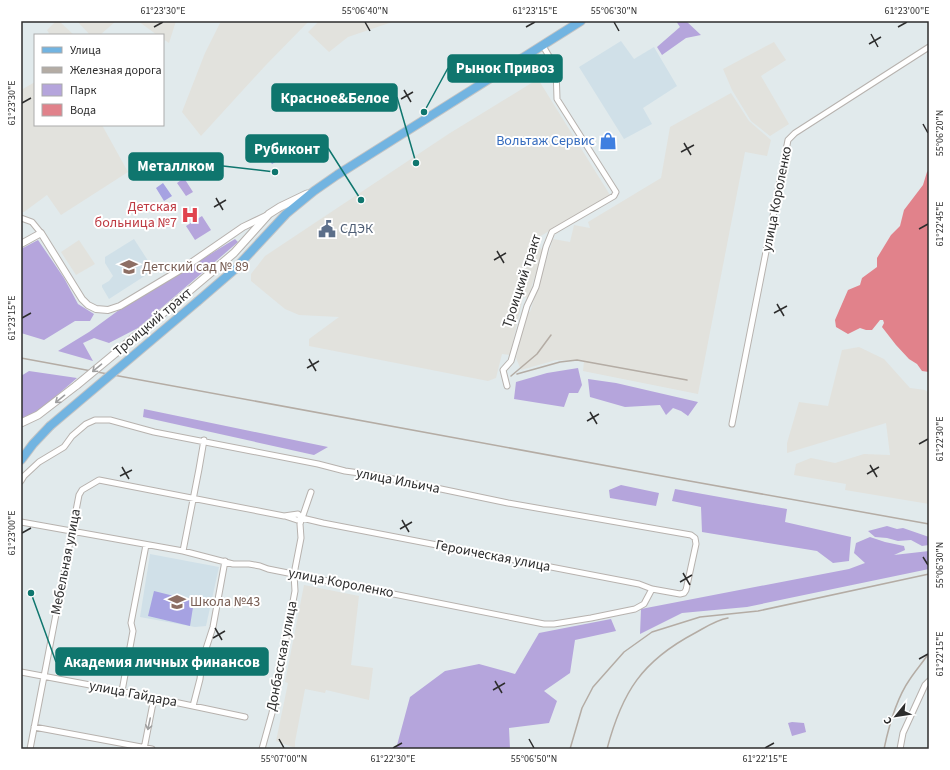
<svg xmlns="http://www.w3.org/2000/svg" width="950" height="770" font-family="'Source Sans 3',sans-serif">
<rect width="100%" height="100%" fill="#e1eaec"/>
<path fill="#e2e2dd" d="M56 21H59L74 35H50L47 30Z
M77 21H116L100 35H90Z
M138 21H176L169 43 163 39V35H157Z
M221 21H309L265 66 201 136 182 112 205 53Z
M319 21H395L348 37 329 52 308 32Z
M774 42 786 60 761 76 789 124 770 136 751 121 732 90 723 69Z
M538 79 610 195 534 240 543 251 528 298 523 297 510 355 502 354 496 378 488 381 309 346V339L339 317 299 315 285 309 251 281V274L265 256 450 133Z
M35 82V125H102L128 172 61 215 47 195 24 212H21V90Z
M731 93 749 121 771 140 767 156 745 152 698 394 583 371 584 361 556 360 521 370 516 358 526 312H530L553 239 570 242 574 225 590 228 588 222 661 178 670 127Z
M79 240 95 264 76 275 61 252Z
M859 347 884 359 910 388 925 390 929 393V504L845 490 846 484 794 475 796 464 811 458 835 463 864 454 890 455 886 423 787 453V443L799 402 828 406 842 350Z
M304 585 359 596 351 665 373 668 369 700 326 690 325 693 305 689 295 742V748L276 741 288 683 285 682Z"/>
<path fill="#d0e0e8" d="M621 41 634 59 654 47 677 86 643 108 652 124 624 139 579 67Z
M134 239 154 270 109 299 102 287V285L109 281 113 276 105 263V257Z
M150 554 219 567 206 626 195 627 140 617Z"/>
<path fill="#b5a5dc" d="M676 21H686L701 35 686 38 662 55 657 47 680 27Z
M184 178 193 192 186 196 177 183Z
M202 216 211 230 195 240 186 226Z
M235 239 238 242 138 328 109 343 94 338 83 343 93 361 58 351 89 332 119 310Z
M38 240 64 278 78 304 94 314 90 321H75L44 340 21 333V249Z
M578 368 582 385 578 393H569L564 407 514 399 516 382 547 373Z
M29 371 77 378 40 410 21 420V376Z
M588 379 616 383 698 402 688 416 681 411 673 408 666 415 660 405 625 407 590 397Z
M144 409 328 447 314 455 143 417Z
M621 485 659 493 656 506 610 498 609 490Z
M675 489 787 509 785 522 851 537 849 561 833 563 817 551 702 532 701 507 672 501Z
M887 526 897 529 903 528 929 537V545L922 546 911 540 898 541 887 538 875 537 868 531Z
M870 537 885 542 904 546 905 550 894 555 929 551V569L747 607 682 613 640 634 641 609 849 569 865 563 854 553 856 543Z
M611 619 616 631 575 640 570 673 544 691 557 701 549 723 509 728 510 749H396L410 697 445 671 479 664 515 674 539 633Z
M792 722 804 723 806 732 792 736 788 723Z"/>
<path fill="#a6a2e2" d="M271 148 279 160 272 164 264 152Z
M163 183 172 196 164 201 156 188Z
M154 591 194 601 190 626 148 616Z"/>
<path fill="#e1828b" d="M929 170V372L922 371 917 364 909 359 896 345 882 327 884 323 883 320H880L872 330H866L860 328 848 334 836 327 835 320 848 290 860 285 862 278 877 267V258L891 235 900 226 904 210 923 185 927 172Z"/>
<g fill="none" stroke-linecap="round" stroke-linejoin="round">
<g stroke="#b7b2ae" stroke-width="7">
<path id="minor" d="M21 218 32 222 41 233
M507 386 503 370 511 361 527 306 536 287 546 247 552 232 614 196 616 192 557 99 556 68 543 46
M732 424 788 140 795 133 929 47
M21 481 24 476 39 462 64 447 72 436 86 424 95 420H110L154 432 318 464 345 471 374 475 508 503 691 535 695 538 696 544 686 590 684 593 680 594 652 589 639 584 323 523 302 518 298 514 284 516 99 480 82 490 79 495 30 749
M285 516 297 520 302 518
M21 522 183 551 233 564H249L260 566 268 569 544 624H554L591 618 635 609 644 604 652 589
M183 551 199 469 204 440
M21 672 122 691 245 717
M122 691 133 631 131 623 146 545
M193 706 200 679 202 661 213 627 225 561
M34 727 152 749
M144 749 154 698
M262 749 272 713 295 591 294 574 301 538 300 524 311 492
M900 749 903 733 925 685 929 681"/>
</g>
<g stroke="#b7b2ae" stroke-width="8">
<path id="tertiary" d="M21 244 41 233 82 299 88 305 96 309 108 310 120 306 185 267 243 227 268 215"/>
</g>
<g stroke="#b7b2ae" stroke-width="9">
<path id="secondary" d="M118 351 234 253 269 214 280 207 307 194
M21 423 38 415 77 385"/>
</g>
<g stroke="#c4c4c4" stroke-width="10">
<path id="primary" d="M198 301 234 270 286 214 314 191 337 175 581 21
M21 460 33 444 50 426"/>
</g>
<use href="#minor" stroke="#fff" stroke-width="5"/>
<use href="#tertiary" stroke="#fff" stroke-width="6"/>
<use href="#secondary" stroke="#fff" stroke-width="7"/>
<use href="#primary" stroke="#72b4e1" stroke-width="8"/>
<path stroke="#b4aca4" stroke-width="1.5" d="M21 358 684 480 929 524
M517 374 560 362 577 360 687 380
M511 376 537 354 551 335
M570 749 582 708 593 687 624 652 652 632 700 617 758 611 929 574
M607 749C622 692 642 661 695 633 706 627 716 620 728 618
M884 749C889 725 896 699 910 679 916 670 923 662 929 653"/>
<g stroke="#b7b2ae" stroke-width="9" stroke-linecap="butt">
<path id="secondary-bridge" d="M77 385 118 351"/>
</g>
<g stroke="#c4c4c4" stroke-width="10" stroke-linecap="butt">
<path id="primary-bridge" d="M50 426 198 301"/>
</g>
<use href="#secondary-bridge" stroke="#fff" stroke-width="7"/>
<use href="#primary-bridge" stroke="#72b4e1" stroke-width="8"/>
</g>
<defs><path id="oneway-shaft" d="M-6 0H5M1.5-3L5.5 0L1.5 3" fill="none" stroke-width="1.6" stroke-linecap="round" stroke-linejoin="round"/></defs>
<g stroke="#a0a0a0">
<use href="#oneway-shaft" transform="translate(97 368) rotate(140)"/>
<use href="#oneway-shaft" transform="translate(60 399) rotate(141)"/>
<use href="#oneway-shaft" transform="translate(149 724) rotate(102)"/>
</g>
<path fill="none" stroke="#2d2d2d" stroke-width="1.5" d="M365 22 370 31M614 22 619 31M154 27 163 22M526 27 535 22M898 27 907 22M871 34 878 47M869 44 881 37M404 90 411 102M401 99 413 92M22 103 31 98M923 124 928 133M684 143 691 155M681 152 694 145M216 198 223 210M214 207 226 200M919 229 928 224M497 251 504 263M494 260 506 253M777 304 784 316M774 313 787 306M22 318 31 313M309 359 316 371M307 368 319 361M590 412 597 424M587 421 599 414M919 444 928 439M870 465 877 477M122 467 129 479M867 474 879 467M120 476 132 470M402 520 409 532M400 529 412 522M22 533 31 528M923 557 928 565M683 573 690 585M680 582 692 575M215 628 222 640M213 638 225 631M919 659 928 654M495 681 502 693M493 690 505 683M279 739 284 748M529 739 534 748M393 748 402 743M765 748 774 743"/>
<defs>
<g id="shop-bare" transform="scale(1.38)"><path d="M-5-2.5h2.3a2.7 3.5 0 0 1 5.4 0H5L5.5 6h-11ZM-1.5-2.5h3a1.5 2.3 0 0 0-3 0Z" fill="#3f7fe0" stroke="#fff" stroke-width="2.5" paint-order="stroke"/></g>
<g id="hospital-bare" transform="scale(1.38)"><path d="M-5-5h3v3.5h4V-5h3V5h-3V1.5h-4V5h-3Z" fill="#e0444e" stroke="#fff" stroke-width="2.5" paint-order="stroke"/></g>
<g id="civic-bare" transform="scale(1.38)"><path d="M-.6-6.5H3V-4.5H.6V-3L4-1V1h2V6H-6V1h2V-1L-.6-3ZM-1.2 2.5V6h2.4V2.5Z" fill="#5c6f8a" stroke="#fff" stroke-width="2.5" paint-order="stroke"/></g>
<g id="school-bare" transform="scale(1.38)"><path d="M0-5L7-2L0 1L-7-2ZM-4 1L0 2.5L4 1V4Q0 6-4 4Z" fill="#8d6e63" stroke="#fff" stroke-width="2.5" paint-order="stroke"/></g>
</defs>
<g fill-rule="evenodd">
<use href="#shop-bare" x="608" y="141"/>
<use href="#hospital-bare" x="190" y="215"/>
<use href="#civic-bare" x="327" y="229"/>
<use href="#school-bare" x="129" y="267"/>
<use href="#school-bare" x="177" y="602"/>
</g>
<g text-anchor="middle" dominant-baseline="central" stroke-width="4" stroke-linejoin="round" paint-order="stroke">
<g font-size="14" fill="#366cbe" stroke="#fff" text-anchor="end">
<text x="595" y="141">Вольтаж Сервис</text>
</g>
<g font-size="14" fill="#2d2d2d" stroke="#fff">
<text transform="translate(777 199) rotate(-79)">улица Короленко</text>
<text transform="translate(522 281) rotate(-72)">Троицкий тракт</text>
<text transform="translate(153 322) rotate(-40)">Троицкий тракт</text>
<text transform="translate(398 481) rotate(11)">улица Ильича</text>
<text transform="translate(493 556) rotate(11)">Героическая улица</text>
<text transform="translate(66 562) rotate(-79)">Мебельная улица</text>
<text transform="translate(341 583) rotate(11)">улица Короленко</text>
<text transform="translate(282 656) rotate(-79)">Донбасская улица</text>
<text transform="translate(133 694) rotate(11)">улица Гайдара</text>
</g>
<g font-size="14" fill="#be3a42" stroke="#fff" text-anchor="end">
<text x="177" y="207">Детская<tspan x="177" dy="16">больница №7</tspan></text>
</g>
<g font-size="14" fill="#4e5e75" stroke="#fff" text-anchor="start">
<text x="340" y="229">СДЭК</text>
</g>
<g font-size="14" fill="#785e54" stroke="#fff" text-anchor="start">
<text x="142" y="267">Детский сад № 89</text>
<text x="190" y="602">Школа №43</text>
</g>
</g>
<path fill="none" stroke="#0f766e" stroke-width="1.5" d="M424 112L448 68M416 163L397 97M361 200L328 148M275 172L223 166M31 593L56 662"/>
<g fill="#0f766e" stroke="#fff" stroke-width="1.5">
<circle cx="424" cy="112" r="4"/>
<circle cx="416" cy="163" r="4"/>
<circle cx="361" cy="200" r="4"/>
<circle cx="275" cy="172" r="4"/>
<circle cx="31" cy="593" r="4"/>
</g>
<g fill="#0f766e" stroke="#0f766e" stroke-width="1.5">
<rect x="448" y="55" width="114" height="27" rx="4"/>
<rect x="272" y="84" width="125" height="27" rx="4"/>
<rect x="246" y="135" width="82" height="27" rx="4"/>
<rect x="129" y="153" width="94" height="27" rx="4"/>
<rect x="56" y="648" width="212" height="27" rx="4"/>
</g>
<g font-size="15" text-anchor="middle" font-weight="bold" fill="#fff">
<text x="505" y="73">Рынок Привоз</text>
<text x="335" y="103">Красное&amp;Белое</text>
<text x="287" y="154">Рубиконт</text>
<text x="176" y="171">Металлком</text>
<text x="162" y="667">Академия личных финансов</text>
</g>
<rect width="950" height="770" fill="none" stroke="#ffffff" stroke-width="44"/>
<rect x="34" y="34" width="130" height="92" fill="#ffffff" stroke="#ababab"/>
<rect x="42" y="47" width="20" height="6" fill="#72b4e1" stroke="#ababab"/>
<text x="70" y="54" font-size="12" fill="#2d2d2d">Улица</text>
<rect x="42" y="67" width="20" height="6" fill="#b4aca4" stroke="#ababab"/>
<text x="70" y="74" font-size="12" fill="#2d2d2d">Железная дорога</text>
<rect x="42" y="84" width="20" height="12" fill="#b5a5dc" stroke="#ababab"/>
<text x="70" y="94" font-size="12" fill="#2d2d2d">Парк</text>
<rect x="42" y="104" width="20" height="12" fill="#e1828b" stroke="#ababab"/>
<text x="70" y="114" font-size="12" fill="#2d2d2d">Вода</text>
<g transform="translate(896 716) rotate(240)" stroke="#ffffff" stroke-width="3" paint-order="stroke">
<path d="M0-3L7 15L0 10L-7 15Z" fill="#2d2d2d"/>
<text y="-6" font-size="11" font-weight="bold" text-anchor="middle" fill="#2d2d2d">С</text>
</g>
<rect x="22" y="22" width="906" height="726" fill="none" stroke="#2d2d2d" stroke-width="1.5"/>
<g font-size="10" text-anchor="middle" fill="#2d2d2d">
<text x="163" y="14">61°23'30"E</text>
<text x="365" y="14">55°06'40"N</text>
<text x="535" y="14">61°23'15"E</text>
<text x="614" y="14">55°06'30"N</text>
<text x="907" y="14">61°23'00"E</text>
<text transform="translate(11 103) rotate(-90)" y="4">61°23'30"E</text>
<text transform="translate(939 133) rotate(-90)" y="4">55°06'20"N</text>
<text transform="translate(939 224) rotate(-90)" y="4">61°22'45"E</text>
<text transform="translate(11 318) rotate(-90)" y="4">61°23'15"E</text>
<text transform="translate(939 439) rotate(-90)" y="4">61°22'30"E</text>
<text transform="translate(11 533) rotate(-90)" y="4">61°23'00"E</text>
<text transform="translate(939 565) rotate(-90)" y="4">55°06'30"N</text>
<text transform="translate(939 654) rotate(-90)" y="4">61°22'15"E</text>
<text x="284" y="762">55°07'00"N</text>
<text x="393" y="762">61°22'30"E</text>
<text x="534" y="762">55°06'50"N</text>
<text x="765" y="762">61°22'15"E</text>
</g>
</svg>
